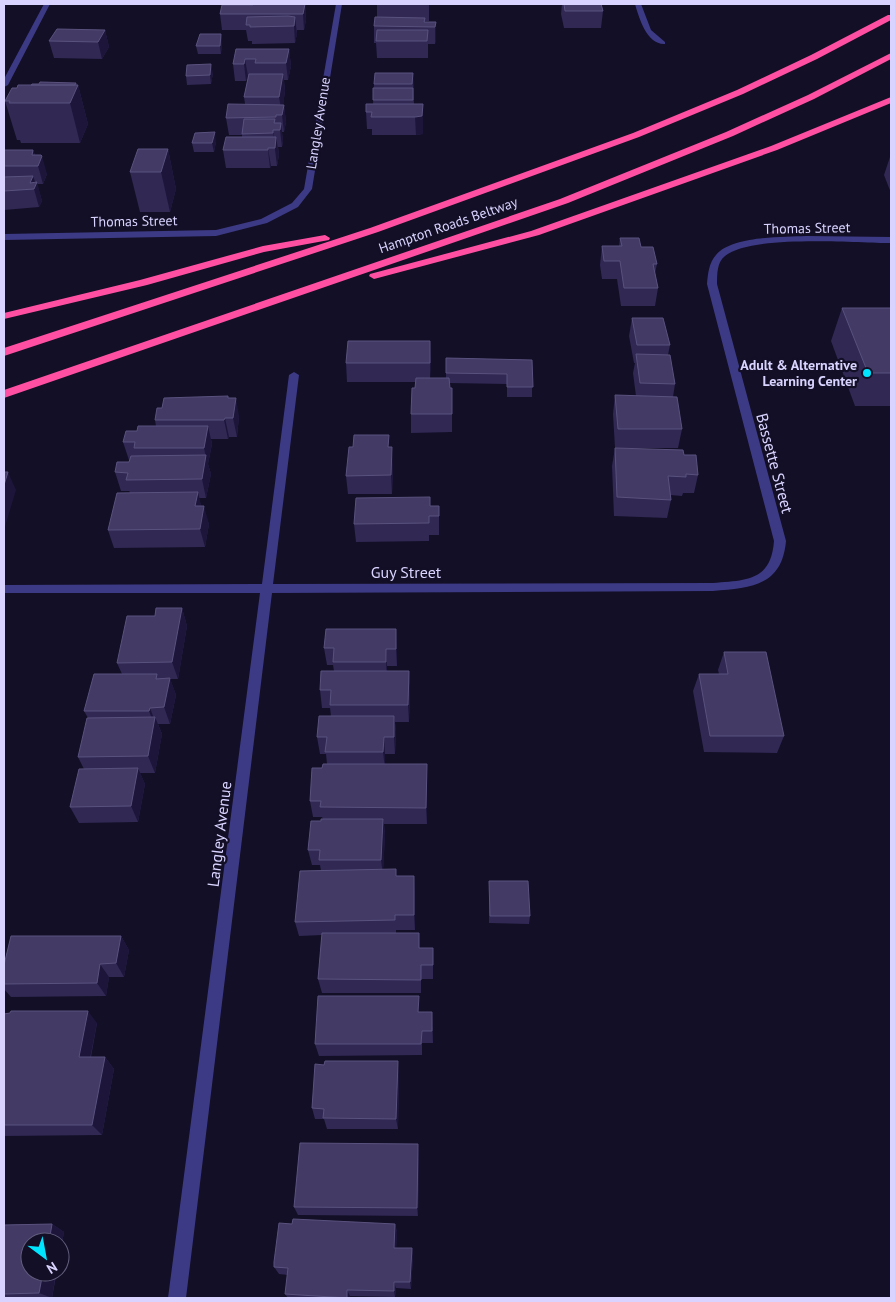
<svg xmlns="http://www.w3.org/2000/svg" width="895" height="1302" font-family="'PT Sans',sans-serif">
<rect width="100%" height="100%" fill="#130f26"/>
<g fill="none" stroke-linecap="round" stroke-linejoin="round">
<path fill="#3d3a85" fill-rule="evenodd" d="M44 4H50L8 85 4 87V79Z
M336 4H342L312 189 298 207 267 223 216 236 4 240V234L216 230 261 219 292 203 304 189Z
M635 4H641L651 30 665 42V44C647 45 639 18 635 4Z
M806 236 891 237V243C855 243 752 234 725 256 717 262 717 274 717 284L786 541C782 586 751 588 713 591L272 593 186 1298H168L260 593H4V585L262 584 289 375 294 372 299 375 273 584 713 583C747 580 771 581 774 541L707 284C708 273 709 263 716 255 732 236 783 237 806 236Z"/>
<path fill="#ff4fa3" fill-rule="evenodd" d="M888 15H891V20L817 59 743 94 639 137 378 232 4 356V348L370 228 633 133 737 90 811 55Z
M891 53V59L814 99 733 136 568 203 4 398V390L560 199 726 132 808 95Z
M891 97V103L777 150 539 235 374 279 369 276 370 274 531 231 771 146Z
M325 235 330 238 329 240 264 252 147 285 4 319V313L140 280 263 246Z"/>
</g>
<path fill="#312854" d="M305 4 306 20 304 30H297V34L295 43 252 44V41H248L246 30H222L220 14Z
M377 4H429V21H425V22H436V39L435 44H428V58H377L376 43H374V26L377 17Z
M562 4H601L603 11 601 28H564L561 14Z
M105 30 109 47 102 59 54 58 49 41Z
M221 34 222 42 221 54H198L196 46Z
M236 49H289L291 66 288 80H284L285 91 283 105H284L286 122 284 132H282L283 141 282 147H278L279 155 277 166H271L270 168H226L223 150 242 137V135H229L226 118 245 104 244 97 248 76 246 81H235L233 64Z
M213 73 211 84 187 85 186 76Z
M413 73 414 104H423V134L416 135H372V129H367L366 112 373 104 374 84Z
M76 83 77 85H78L88 124 80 143H21L20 140H17L5 101 31 85Z
M216 142 214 152H194L192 143Z
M168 149 176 189 170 212H140L130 172Z
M4 150H33L35 155 47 174 43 184H37L42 201 39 207 4 210Z
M890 157H891V193L884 175Z
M620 238 641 247 657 264 655 273 658 288 655 306H621L617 279H602L600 265 602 246H619Z
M842 308H891V406H855L831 341Z
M632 318 670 345 668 355 675 384 673 397 682 429 678 448H617L684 455 698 475 694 493H683L682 496 670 495 671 500 667 518 614 516 612 466 615 448 613 414 615 395 636 396 633 373 635 363H634L629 336Z
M446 358 532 360V397H507V384L449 383 450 388H452V432L411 433V414L416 382H347L346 363 431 359 430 378H446Z
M229 398 239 416 237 437H229L228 439H211L212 444 208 464 211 474 206 498H199L201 506 209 524 205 547 114 548 108 530 130 492 129 491H121L115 472 129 462 130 460H129L123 442 137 431 156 426 155 420 162 408Z
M389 447 393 466 392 494H348L346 476Z
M430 506H439V535H429V541L356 542 354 524Z
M182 608 187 626 178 679H170L176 695 170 724H158L162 734 155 773H140L145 784 138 822 79 823 70 807 84 769 78 757 88 718 84 711 122 674 117 663 155 616Z
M397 647V666H387V671H409L410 688 409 722H395L396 732 395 754H385V764L427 780V824H384L385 835 383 870 396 876 415 891V930H396V933L419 948 433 962V979H421V993H322L318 979 322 935 299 936 295 922 321 871 320 865H312L308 850 321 821 323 819 322 817H313L310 801 322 768 327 764 326 754H320L317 737 331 716 330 708H322L320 690 334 671 333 665H327L324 648Z
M724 652 784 736 777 753 704 752 693 691 699 674H719L718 670Z
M489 881 530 916 529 924 489 923Z
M121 936 129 950 124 977H109L106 996 11 997 4 989V965Z
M420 1012H432L433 1043H422V1055L319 1056 315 1044Z
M4 1014 97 1023 91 1057H105L114 1069 102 1135 4 1136Z
M399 1073 398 1129H327L324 1119H315L312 1108Z
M419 1154 418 1216 298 1215 294 1207Z
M52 1224 64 1232 52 1298H4V1225Z
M395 1224 397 1232 396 1248H412L413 1256 411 1289 396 1288 395 1297 350 1296V1298H288L285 1294 288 1275 279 1274 274 1267Z"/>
<path fill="#1d163a" d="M305 4 306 20 304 30 303 14Z
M295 17 297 34 295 43 294 26Z
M436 22V39L435 44V27Z
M105 30 109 47 102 59 98 42Z
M221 34 222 42 221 54 220 46Z
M289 49 291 66 288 80 286 63Z
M245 59 248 76 246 81 244 64Z
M211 64 213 73 211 84 210 75Z
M283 74 285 91 282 114 279 97Z
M76 83 77 87 78 85 88 124 80 143 70 103 72 90Z
M423 104V134L416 135 415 117Z
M284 105 286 122 284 132 282 115Z
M281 123 283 141 282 147 280 130Z
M273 130 275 147 276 137 279 155 277 166 273 133Z
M215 132 216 142 214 152 212 143Z
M268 148 271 166 270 168 268 150Z
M168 149 176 189 170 212 161 172Z
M33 150 38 165 42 156 47 174 43 184 38 166 32 155Z
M33 176 36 184 37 182 42 201 39 207 34 189 30 183Z
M430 341 431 359 430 382Z
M236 398 239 416 237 437 233 418Z
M225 418 229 437 228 439 224 420Z
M208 426 212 444 208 464 211 474 206 498 202 479 206 458 204 448Z
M392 447 393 466 392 494 391 475Z
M8 472 16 490 4 530V485Z
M198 492 202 510 195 506Z
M204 506 209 524 205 547 200 529Z
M182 608 187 626 178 679 172 662Z
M396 629 397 647V666L396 649Z
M386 649 387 666V679L386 662Z
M409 671 410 688 409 722 408 705Z
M170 678 176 695 170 724 164 707Z
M150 708 155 721V717L162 734 155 773 148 756 154 724 149 711Z
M394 716 396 732 395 754 394 737Z
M384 737 385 754V768L383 752Z
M427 764V824L426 808Z
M138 768 145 784 138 822 131 806Z
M383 819 385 835 383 875 381 860Z
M414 876 415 891V930L414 915Z
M121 936 129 950 124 977 116 963Z
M100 964 109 977 106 996 97 983Z
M88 1011 97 1023 88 1069 79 1057Z
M105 1057 114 1069 102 1135 92 1125Z
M398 1061 399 1073 398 1129 396 1119Z
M418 1144 419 1154 418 1216 417 1208Z
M52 1224 64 1232 60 1252V1242H49Z
M395 1224 397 1232 396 1255 394 1248Z
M412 1248 413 1256 411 1289 410 1282Z
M43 1272H56L52 1298 39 1293Z
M394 1282 396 1288 395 1297 394 1291Z
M347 1290 350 1296V1298H347Z"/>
<path fill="#433a66" stroke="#5a527e" d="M253 4H305L303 14H220L222 5H253Z
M564 4H601L603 11H565Z
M288 16 295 17 294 26 250 27V25H246L247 17Z
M375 17 425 18 424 22H436L435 27 374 26Z
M57 29 105 30 98 42 49 41Z
M377 30H428L427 41H376Z
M200 34H221L220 46H196Z
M236 49H289L286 63H255L256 59H245L244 64H233Z
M211 64 210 75 186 76 187 65Z
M375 73H413L412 84H374Z
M249 74H283L279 97H244Z
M40 82 76 83 75 85H31L32 84H39Z
M18 85H78L70 103H9L10 101H5L12 88H17Z
M373 88H413V100H373Z
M228 104 284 105 282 115H276V117L226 118Z
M366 104H423L422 116 415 117H371L372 112H366Z
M244 119H275L274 123H281L280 130H273V133L242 134Z
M215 132 212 143H192L195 133Z
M226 137H276L275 148H268V150H223Z
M138 149H168L161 172H130Z
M4 150H33L32 155H41L42 156 38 166H4Z
M33 176 30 183 37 182 34 189 4 191V177Z
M620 238H639L641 247H653L657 264H653L658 288H624L620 261H604L602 246H622Z
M842 308H891V373H868Z
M632 318H663L670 345H637Z
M348 341H430V363H346Z
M636 354 670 355 675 384 640 383Z
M446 358 532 360 533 387H507V374L446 373Z
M416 378H449L450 388H452V414H411L412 388H415Z
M615 395 677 397 682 429H618Z
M228 396V398H236L233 418H225L224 420H155L157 408H162L164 398Z
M138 426H208L204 448H134L135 442H123L126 431H137Z
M354 435H389L388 447H392L391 475 346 476 349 447H353Z
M615 448 683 450 684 455H696L698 475 686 474V477L668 476 671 500 617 497Z
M206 455 202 479 126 480 128 473 115 472 117 462H129L131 456Z
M4 472H8L4 485Z
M198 492 195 506H204L200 529 108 530 117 493Z
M430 497V506H439V516H429V523L354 524 356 498Z
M156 608H182L172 662 117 663 127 616H155Z
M326 629H396V649H386V662H333L334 648H324Z
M724 652H766L784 736H710L699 674H728Z
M321 671H409L408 705H330L331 690H320Z
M94 674H157L156 679 170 678 164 707 150 708 149 711H84Z
M319 716H394V737H384L383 752H325L327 737H317Z
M155 717 148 756 78 757 87 718Z
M323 764H427L426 808 320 807 321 801H310L312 768H322Z
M138 768 131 806 70 807 79 769Z
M321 819H383L381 860H319L320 850H308L311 821H321Z
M396 869V876H414V915H395V920L295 922 300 871Z
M489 881H528L530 916H490Z
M322 933H419V948H433V965H421V980L318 979Z
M11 936H121L116 963 100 964 97 983 4 984V965Z
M318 996H419L418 1012H432V1031H422L421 1044H315Z
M11 1011H88L79 1057H105L92 1125H4V1014L10 1013Z
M325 1061H398L396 1119 323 1118 324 1109 312 1108 315 1064 324 1065Z
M300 1143 418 1144 417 1208 294 1207Z
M293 1219 395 1224 394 1248H412L410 1282H394V1291L347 1290V1298L285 1294 288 1268 274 1267V1262L279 1223 292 1224Z
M52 1224 49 1242H30V1272H43L39 1293 4 1294V1225Z"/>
<circle fill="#00e5ff" stroke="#130f26" stroke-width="2" cx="867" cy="373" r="5"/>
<g text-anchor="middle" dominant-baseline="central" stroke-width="4.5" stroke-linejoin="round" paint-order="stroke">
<g font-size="14" fill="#d9d4ff" stroke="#130f26">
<text transform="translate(318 123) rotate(-81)">Langley Avenue</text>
<text transform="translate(134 221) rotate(-1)">Thomas Street</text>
<text transform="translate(448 225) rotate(-19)">Hampton Roads Beltway</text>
<text transform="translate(807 228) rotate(-1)">Thomas Street</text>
</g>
<g font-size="14" font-weight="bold" fill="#d9d4ff" stroke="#130f26" text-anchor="end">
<text x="857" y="365">Adult &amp; Alternative<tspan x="857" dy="16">Learning Center</tspan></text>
</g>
<g font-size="16" fill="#d9d4ff" stroke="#130f26">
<text transform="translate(775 463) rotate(75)">Bassette Street</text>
<text x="406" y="572">Guy Street</text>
<text transform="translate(219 834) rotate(-83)">Langley Avenue</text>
</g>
</g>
<rect width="895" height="1302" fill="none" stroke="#d9d4ff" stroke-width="10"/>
<g transform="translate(45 1257) rotate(148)"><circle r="24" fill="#130f26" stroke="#625e7d"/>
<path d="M0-4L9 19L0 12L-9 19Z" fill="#00e5ff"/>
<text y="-8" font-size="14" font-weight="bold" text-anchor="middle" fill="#d9d4ff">N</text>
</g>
</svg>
